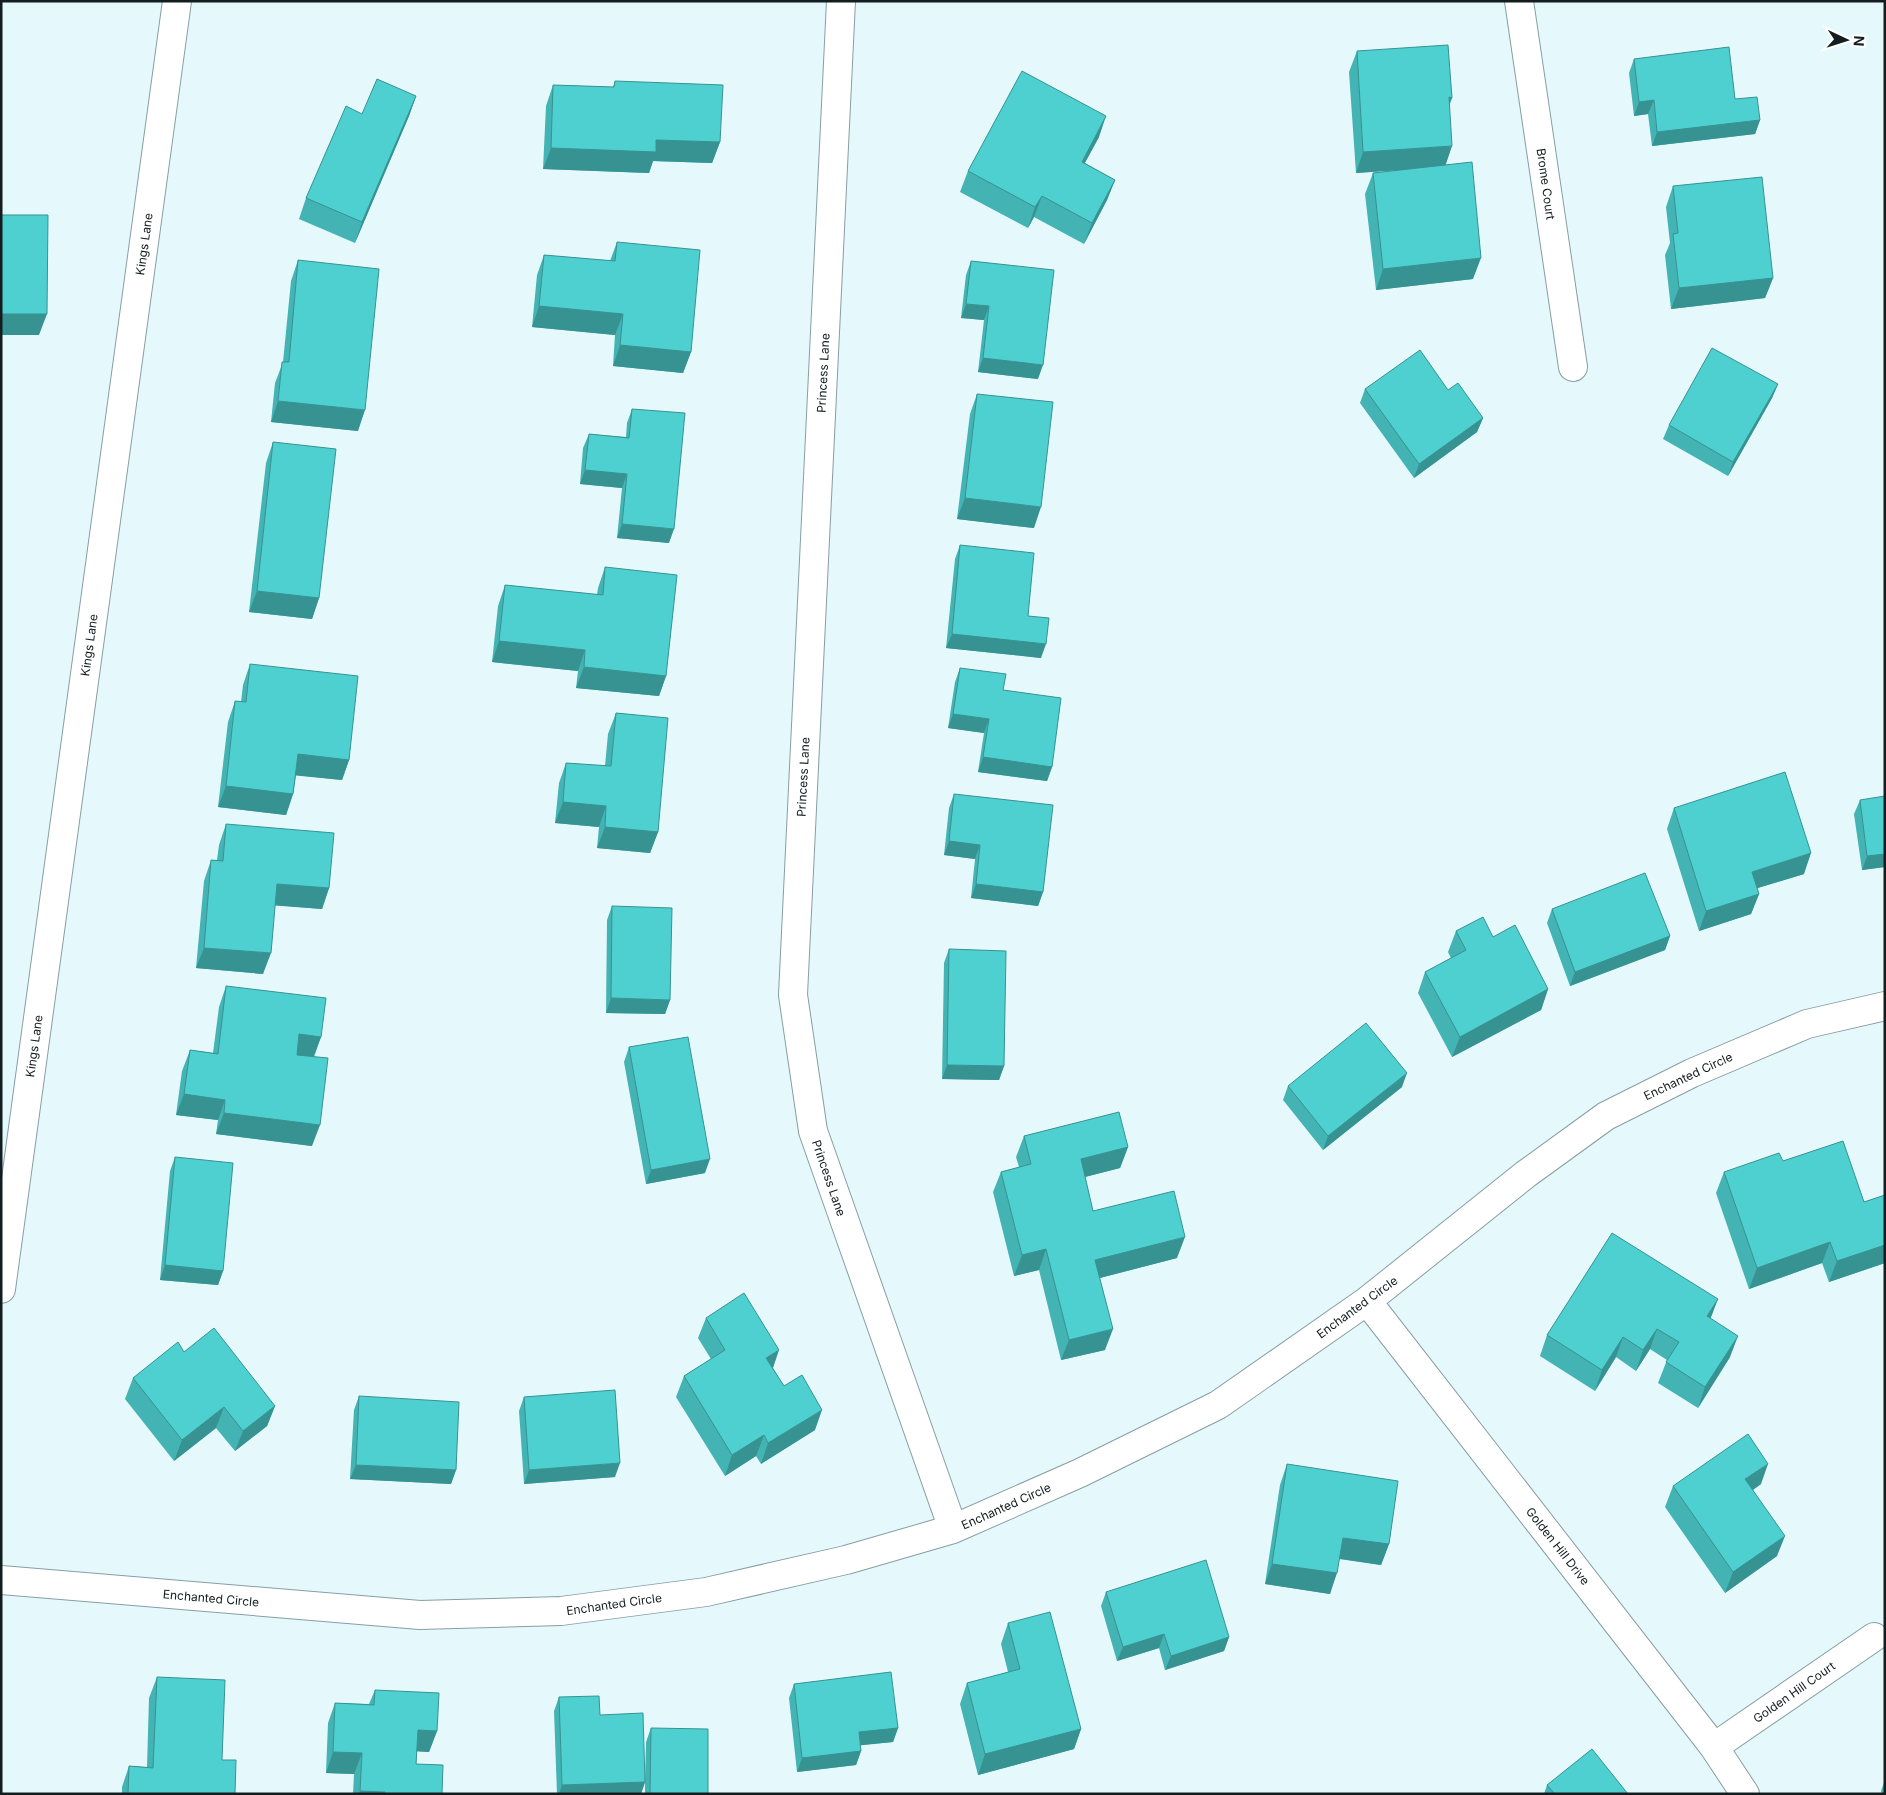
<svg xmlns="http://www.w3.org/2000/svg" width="1886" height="1795" font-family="Inter,sans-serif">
<rect width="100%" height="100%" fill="#e5f9fd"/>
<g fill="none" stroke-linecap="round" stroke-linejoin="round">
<g stroke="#879ea3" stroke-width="30">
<path id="minor" d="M841 1 793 995 813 1131 953 1529
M1519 1 1573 367
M1367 1301 1714 1747 1745 1794
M1 1580 420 1615 561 1611 706 1592 846 1560 953 1529 1080 1473 1218 1405 1367 1301 1526 1174 1606 1116 1692 1073 1807 1024 1885 1006
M1714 1747 1874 1637"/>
</g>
<g stroke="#879ea3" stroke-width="30">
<path id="tertiary" d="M1 1289 177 1"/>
</g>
<use href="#minor" stroke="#fff" stroke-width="28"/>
<use href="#tertiary" stroke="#fff" stroke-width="28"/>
</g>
<path fill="#43b3b3" d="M1357 51 1449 105 1445 165 1473 279 1376 290 1365 194 1373 173 1398 170 1356 173 1349 72Z
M1634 59 1735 99 1760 120 1755 134 1652 146 1648 114 1634 116 1629 73Z
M615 81 720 142 712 163 653 161 649 173 543 169 546 106 553 85 613 87Z
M416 96 409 116 355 243 299 219 306 198 362 114Z
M1099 137 1085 163 1115 180 1107 200 1084 244 1034 217 1028 228 960 192 968 171Z
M1673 186 1773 278 1765 298 1671 309 1665 255 1670 243 1666 207Z
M617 242 691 352 683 373 613 366 615 335 532 327 537 275 544 255 610 261Z
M298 260 358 431 271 422 275 383 283 362 291 281Z
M971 261 1038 379 978 372 984 320 961 318 966 275Z
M1778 384 1772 398 1728 476 1663 439 1669 425Z
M1365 389 1448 390 1483 418 1477 432 1414 478 1360 403Z
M977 394 1034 528 957 519 970 414Z
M632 409 669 543 617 538 622 488 580 484 583 448 589 434 626 437 627 423Z
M273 442 319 598 312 619 249 612 266 463Z
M960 545 1028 616 1041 658 946 648 955 559Z
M605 567 666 676 659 696 576 688 578 671 492 662 498 606 505 585 597 595 598 588Z
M250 664 349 760 342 780 296 775 293 794 286 815 218 807 228 722 235 701 241 702 243 685Z
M960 668 1052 767 1047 781 978 772 984 733 948 728 955 682Z
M616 713 658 832 650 853 597 848 599 827 555 823 559 783 566 763 605 766 608 734Z
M954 794 1043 892 1038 906 971 898 975 859 944 855 949 808Z
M1860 800 1885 867 1862 870 1854 814Z
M1674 808 1804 874 1757 888 1759 894 1751 914 1699 931 1667 829Z
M226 824 329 888 322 909 275 905 263 974 196 968 204 881 211 860H217L219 845Z
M612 906 670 1000 665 1014 606 1013 607 920Z
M1552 909 1670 936 1665 950 1570 986 1547 923Z
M1456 931 1493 937 1548 989 1541 1010 1452 1057 1418 993 1425 972 1451 958 1448 952Z
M949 949 1004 1066 999 1080 942 1079 944 963Z
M226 986 321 1037 314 1057 312 1146 216 1134 218 1120 176 1115 182 1071 190 1050 213 1053 219 1007Z
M629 1047 705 1173 646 1184 624 1062Z
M1288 1086 1402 1087 1323 1150 1283 1100Z
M1024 1136 1128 1147 1120 1168 1085 1177 1093 1211 1177 1258 1100 1278 1105 1350 1061 1360 1039 1270 1014 1276 993 1192 1001 1172 1019 1167 1016 1157Z
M175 1157 223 1271 218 1285 160 1280 170 1171Z
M1783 1161 1864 1202 1885 1195V1263L1829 1282 1822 1263 1749 1289 1716 1193 1724 1172Z
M706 1318 773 1368 784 1386 815 1430 761 1464 756 1456 725 1476 676 1397 684 1376 711 1359 698 1338Z
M1711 1319 1730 1357 1698 1408 1658 1383 1667 1360 1650 1349 1636 1371 1616 1357 1595 1391 1540 1356 1547 1335Z
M184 1352 275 1406 267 1426 235 1451 216 1428 174 1461 125 1399 133 1378Z
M359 1396 456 1470 451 1484 350 1479 354 1410Z
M524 1397 615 1477 524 1484 519 1411Z
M1287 1464 1389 1544 1381 1565 1339 1559 1330 1594 1265 1584 1280 1485Z
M1761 1484 1753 1490 1777 1556 1725 1593 1665 1507 1673 1486Z
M1106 1592 1229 1637 1224 1651 1165 1670 1159 1648 1117 1661 1101 1606Z
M1008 1623 1081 1729 1074 1749 978 1775 960 1704 967 1683 1008 1672 1001 1644Z
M157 1677 222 1760 235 1794H122V1787L129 1766 147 1767 149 1698Z
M794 1684 898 1728 893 1742 860 1745 861 1751 856 1765 797 1772 789 1698Z
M375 1690 437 1731 429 1752 417 1751 416 1764 442 1794H353L354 1774 326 1773 328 1723 335 1703 369 1704Z
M559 1697 600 1715 645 1780 646 1742 651 1728 708 1794H645V1782L641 1794H557L554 1711Z
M1885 1780V1794H1882L1881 1791Z
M1547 1785 1628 1794H1544Z"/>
<path fill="#379292" d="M416 96 409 116 355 243 362 222Z
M1449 97 1452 98 1445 118Z
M1654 100 1648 114 1634 116 1639 102Z
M1106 116 1099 137 1074 182 1082 162Z
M1760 120 1755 134 1652 146 1657 132Z
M656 140 720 142 712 163 653 161 649 173 543 169 551 148Z
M1452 146 1445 167 1356 173 1363 152Z
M1115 180 1107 200 1084 244 1092 223Z
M1042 196 1034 217 1028 228 1035 207Z
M1481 258 1473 279 1376 290 1383 269Z
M1773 278 1765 298 1671 309 1679 288Z
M966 304 989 306 984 320 961 318Z
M539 306 623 314 615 335 532 327Z
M1 314H47L39 335H1Z
M620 345 691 352 683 373 613 366Z
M983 358 1043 365 1038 379 978 372Z
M1778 384 1772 398 1728 476 1733 462Z
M278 401 365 410 358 431 271 422Z
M1483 418 1477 432 1414 478 1419 464Z
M585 470 627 474 622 488 580 484Z
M965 498 1041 507 1034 528 957 519Z
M622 524 674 529 669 543 617 538Z
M257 591 319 598 312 619 249 612Z
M952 634 1046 644 1041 658 946 648Z
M499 641 585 650 578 671 492 662Z
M584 667 666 676 659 696 576 688Z
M953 714 989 719 984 733 948 728Z
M298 754 349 760 342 780 291 775Z
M983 757 1052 767 1047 781 978 772Z
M226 786 293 794 286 815 218 807Z
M563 802 606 806 599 827 555 823Z
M605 827 658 832 650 853 597 848Z
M949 841 980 845 975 859 944 855Z
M1811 853 1804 874 1745 892 1752 872Z
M1885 854V867L1862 870 1867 856Z
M277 884 329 888 322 909 269 905Z
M976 884 1043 892 1038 906 971 898Z
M1759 894 1751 914 1699 931 1706 911Z
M1670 936 1665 950 1570 986 1575 972Z
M204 948 271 953 263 974 196 968Z
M1548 989 1541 1010 1452 1057 1460 1037Z
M611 998 670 1000 665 1014 606 1013Z
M299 1034 321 1037 313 1058 292 1055Z
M947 1065 1004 1066 999 1080 942 1079Z
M1407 1073 1402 1087 1323 1150 1328 1136Z
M184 1094 225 1100 218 1120 176 1115Z
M224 1113 320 1125 312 1146 216 1134Z
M1128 1147 1120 1168 1073 1180 1081 1159Z
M710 1159 705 1173 646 1184 651 1170Z
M1185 1237 1177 1258 1088 1281 1095 1260Z
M1830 1242 1822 1263 1749 1289 1757 1268Z
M1885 1245V1263L1829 1282 1837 1261Z
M1046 1249 1039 1270 1014 1276 1022 1255Z
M165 1265 223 1271 218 1285 160 1280Z
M1718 1299 1710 1320 1707 1316Z
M1113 1329 1105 1350 1061 1360 1069 1340Z
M1657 1329 1650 1349 1636 1371 1643 1350Z
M1738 1336 1730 1357 1698 1408 1705 1387Z
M1623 1337 1616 1357 1595 1391 1602 1370Z
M779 1350 772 1371 766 1358Z
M275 1406 267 1426 235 1451 243 1431Z
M224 1407 216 1428 174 1461 182 1440Z
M822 1410 815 1430 761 1464 768 1443Z
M764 1435 756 1456 725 1476 732 1455Z
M620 1463 615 1477 524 1484 529 1470Z
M1768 1464 1761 1484 1738 1500 1745 1479Z
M356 1465 456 1470 451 1484 350 1479Z
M1785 1536 1777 1556 1725 1593 1733 1572Z
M1343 1538 1389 1544 1381 1565 1335 1558Z
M1272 1564 1337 1573 1330 1594 1265 1584Z
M1164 1634 1159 1648 1117 1661 1123 1647Z
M1229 1637 1224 1651 1165 1670 1171 1656Z
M898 1728 893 1742 854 1746 859 1732Z
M1081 1729 1074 1749 978 1775 985 1754Z
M418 1730 437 1731 429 1752 410 1751Z
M861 1751 856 1765 797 1772 802 1758Z
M333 1752 362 1753 354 1774 326 1773Z
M645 1782 641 1794H559L562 1785Z
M360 1791 385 1792 384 1794H359Z"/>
<path fill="#4ed0d0" stroke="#379292" d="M1448 45 1452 98 1449 97 1452 146 1363 152 1357 51Z
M1729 47 1735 99 1757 97 1760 120 1657 132 1654 100 1639 102 1634 59Z
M1022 71 1106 116 1082 162 1115 180 1092 223 1042 196 1035 207 968 171Z
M377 79 416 96 362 222 306 198 346 106 362 114Z
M615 81 723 85 720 142 656 140V152L551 148 553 85 614 87Z
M1472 162 1481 258 1383 269 1373 173Z
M1762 177 1773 278 1679 288 1673 234 1678 233 1673 186Z
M1 215H48L47 314H1Z
M617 242 700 250 691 352 620 345 623 314 539 306 544 255 615 261Z
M298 260 379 269 365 410 278 401 282 362H289Z
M971 261 1054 270 1043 365 983 358 989 306 966 304Z
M1712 348 1778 384 1733 462 1669 425Z
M1420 350 1448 390 1458 383 1483 418 1419 464 1365 389Z
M977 394 1053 402 1041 507 965 498Z
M632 409 685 413 674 529 622 524 627 474 585 470 589 434 629 438Z
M273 442 336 449 319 598 257 591Z
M960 545 1034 553 1028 616 1049 618 1046 644 952 634Z
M605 567 677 575 666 676 584 667 585 650 499 641 505 585 603 595Z
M250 664 358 676 349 760 298 754 293 794 226 786 235 701 246 702Z
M960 668 1006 674 1003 690 1061 698 1052 767 983 757 989 719 953 714Z
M616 713 668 718 658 832 605 827 606 806 563 802 566 763 611 766Z
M1785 772 1811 853 1752 872 1759 894 1706 911 1674 808Z
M954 794 1053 805 1043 892 976 884 980 845 949 841Z
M1885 796V854L1867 856 1860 800Z
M226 824 334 833 329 888 277 884 271 953 204 948 211 860 223 861Z
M1645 873 1670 936 1575 972 1552 909Z
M612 906 672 908 670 1000 611 998Z
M1483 917 1493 937 1515 925 1548 989 1460 1037 1425 972 1466 950 1456 931Z
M949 949 1006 951 1004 1066 947 1065Z
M226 986 326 998 321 1037 299 1034 297 1055 328 1058 320 1125 224 1113 225 1100 184 1094 190 1050 218 1054Z
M1366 1023 1407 1073 1328 1136 1288 1086Z
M688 1037 710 1159 651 1170 629 1047Z
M1119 1112 1128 1147 1081 1159 1093 1211 1174 1191 1185 1237 1095 1260 1113 1329 1069 1340 1046 1249 1022 1255 1001 1172 1031 1164 1024 1136Z
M1843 1141 1864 1202 1885 1195V1245L1837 1261 1830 1242 1757 1268 1724 1172 1779 1153 1783 1161Z
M175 1157 233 1163 223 1271 165 1265Z
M1612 1233 1718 1299 1707 1316 1738 1336 1705 1387 1666 1362 1679 1342 1657 1329 1643 1350 1623 1337 1602 1370 1547 1335Z
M744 1293 779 1350 766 1358 784 1386 802 1375 822 1410 768 1443 764 1435 732 1455 684 1376 725 1350 706 1318Z
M214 1328 275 1406 243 1431 224 1407 182 1440 133 1378 178 1342 184 1352Z
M615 1390 620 1463 529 1470 524 1397Z
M359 1396 459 1402 456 1470 356 1465Z
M1748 1434 1768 1464 1745 1479 1785 1536 1733 1572 1673 1486Z
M1287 1464 1398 1481 1389 1544 1343 1538 1337 1573 1272 1564Z
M1206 1560 1229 1637 1171 1656 1164 1634 1123 1647 1106 1592Z
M1050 1612 1081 1729 985 1754 967 1683 1020 1669 1008 1623Z
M891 1672 898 1728 859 1732 861 1751 802 1758 794 1684Z
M157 1677 225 1680 222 1760H236L235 1794H128L129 1766 153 1768Z
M375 1690 439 1693 437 1731 418 1730 416 1764 443 1765 442 1794H384L385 1792 360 1791 362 1753 333 1752 335 1703 374 1705Z
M599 1696 600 1715 643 1713 645 1782 562 1785 559 1697Z
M651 1728 708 1729V1794H650Z
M1592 1749 1628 1794H1555L1547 1785Z"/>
<g text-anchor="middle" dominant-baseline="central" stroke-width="4" stroke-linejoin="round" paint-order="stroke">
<g font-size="12" fill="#131c1e" stroke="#fff">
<text transform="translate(1546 184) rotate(82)">Brome Court</text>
<text transform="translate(144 244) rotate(-82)">Kings Lane</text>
<text transform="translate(823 373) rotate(-87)">Princess Lane</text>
<text transform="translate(89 645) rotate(-82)">Kings Lane</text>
<text transform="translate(803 777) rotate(-87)">Princess Lane</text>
<text transform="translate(34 1046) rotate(-82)">Kings Lane</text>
<text transform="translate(1688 1076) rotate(-25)">Enchanted Circle</text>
<text transform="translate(829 1178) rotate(71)">Princess Lane</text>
<text transform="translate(1357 1307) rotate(-36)">Enchanted Circle</text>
<text transform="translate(1006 1506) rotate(-24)">Enchanted Circle</text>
<text transform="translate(1558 1546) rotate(52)">Golden Hill Drive</text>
<text transform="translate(211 1598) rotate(5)">Enchanted Circle</text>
<text transform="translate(614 1604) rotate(-8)">Enchanted Circle</text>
<text transform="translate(1794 1692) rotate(-35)">Golden Hill Court</text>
</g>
</g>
<rect width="1886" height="1795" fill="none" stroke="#131c1e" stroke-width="5"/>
<g transform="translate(1846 40) rotate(94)" stroke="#ffffff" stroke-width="4" paint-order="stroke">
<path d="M0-4L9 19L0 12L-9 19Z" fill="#131c1e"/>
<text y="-8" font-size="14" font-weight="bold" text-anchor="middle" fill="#131c1e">N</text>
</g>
</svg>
